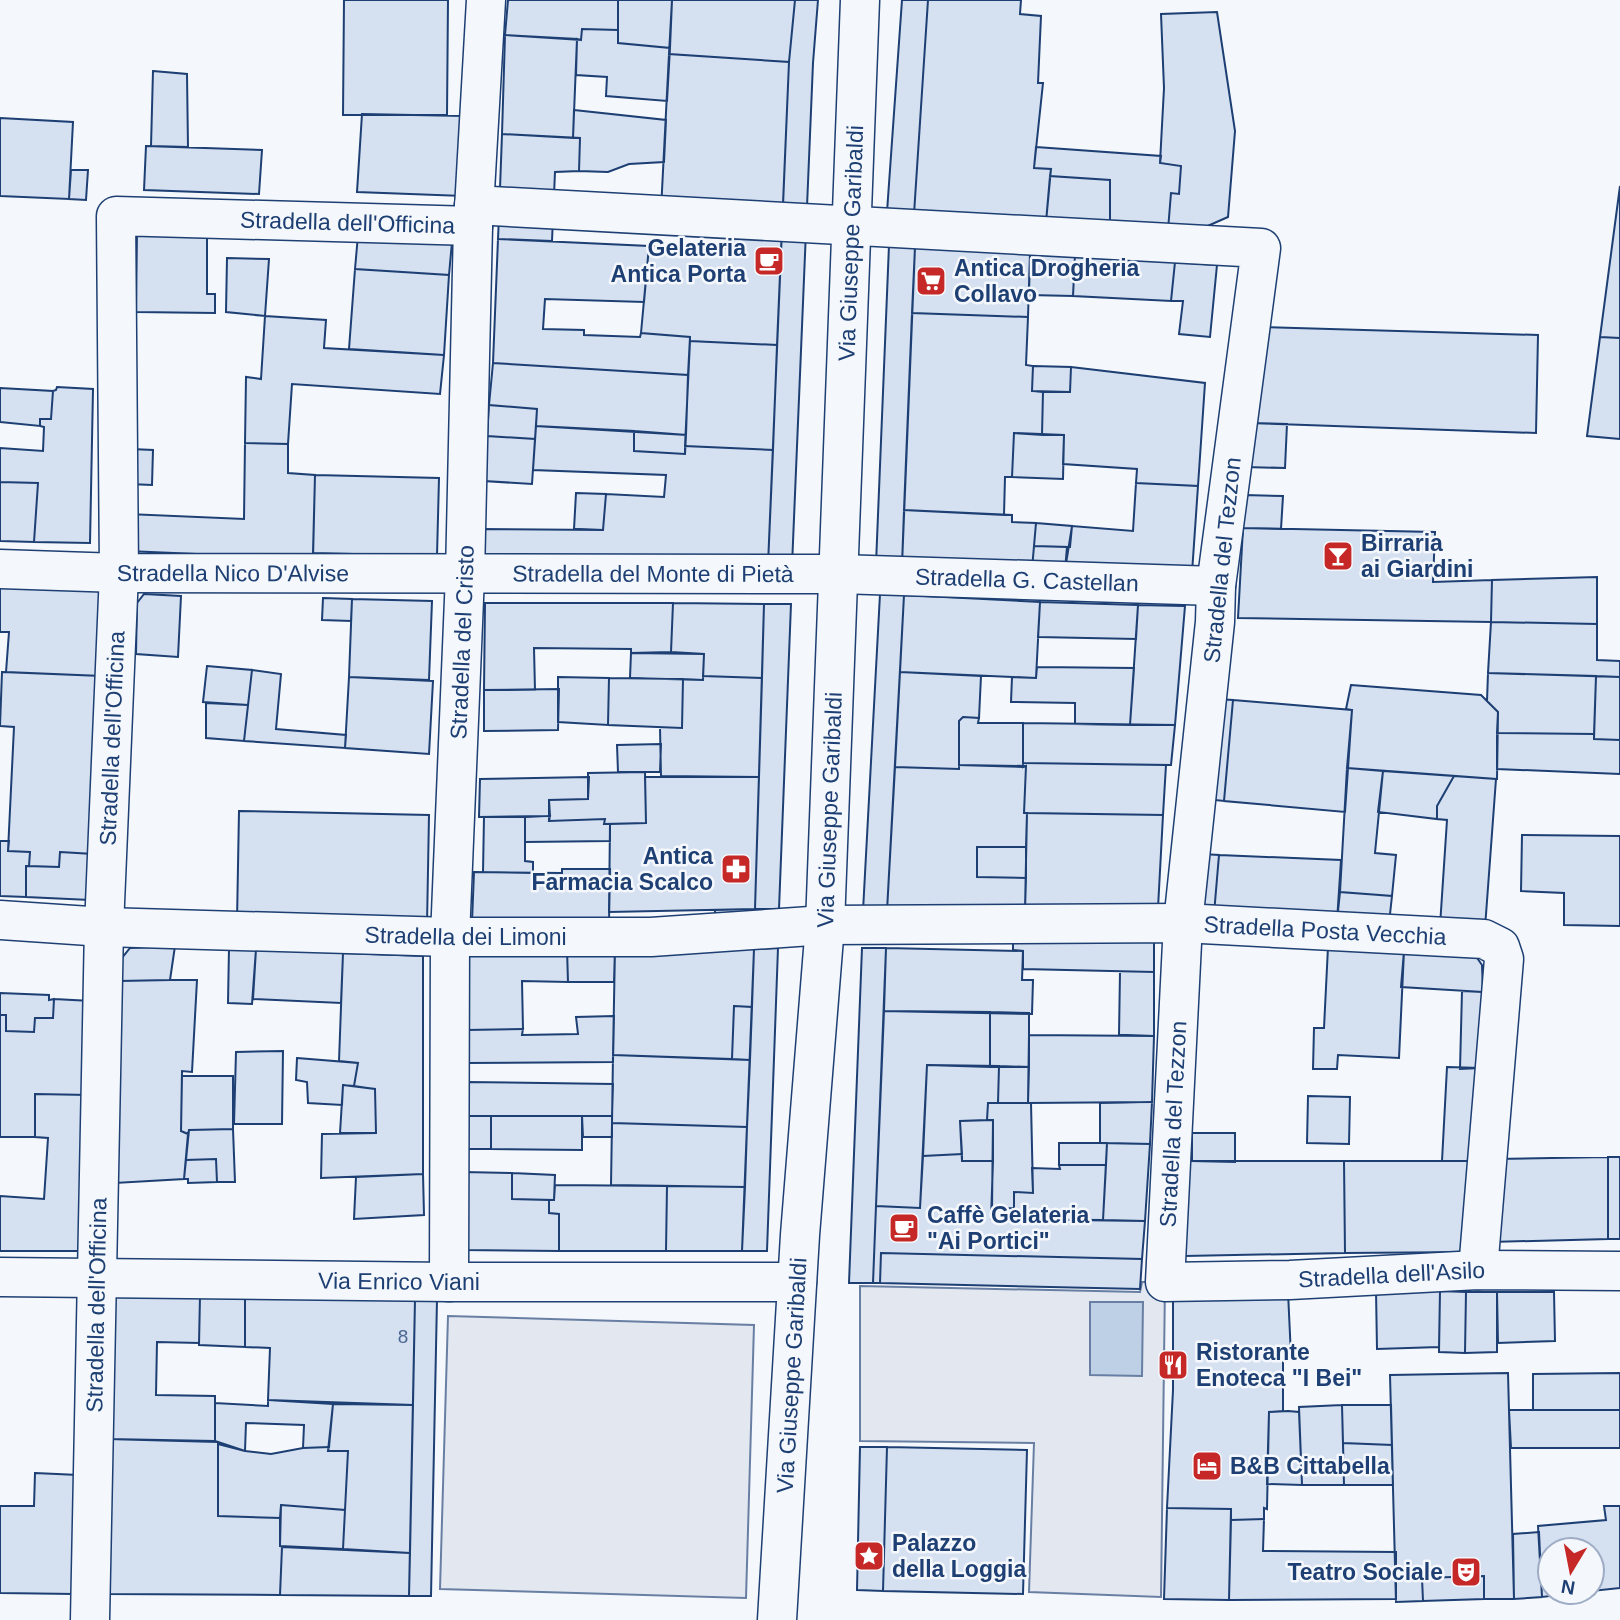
<svg xmlns="http://www.w3.org/2000/svg" width="1620" height="1620" font-family="Arial,sans-serif">
<rect width="100%" height="100%" fill="#f4f7fb"/>
<path fill="#e3e8f0" stroke="#687fa3" stroke-width="2" d="M1142 1282H1165L1161 1597 1029 1592 1034 1443 860 1441V1286L1140 1292Z
M448 1316 754 1325 746 1598 440 1589Z"/>
<path fill="#bed0e5" stroke="#687fa3" stroke-width="2" d="M1090 1302H1143L1142 1376 1090 1375Z"/>
<path fill="#d5e0f0" stroke="#1d3f73" stroke-width="2" d="M344 0H448L447 115H343Z
M508 0H618V30L582 29 581 40 505 35Z
M618 0H672L670 48 618 43Z
M672 0H795L789 62 669 54Z
M795 0H818L813 63 792 566 768 565 789 62Z
M902 0H928L914 214 887 212Z
M928 0H1021L1020 14 1041 16 1038 83H1043L1034 168 1051 169 1046 222 914 214Z
M1217 12 1235 131 1228 217 1194 232 1168 230 1171 193 1179 194 1181 166 1160 163 1164 88 1161 14Z
M582 29 618 30V43L670 48 667 101 606 96 607 77 576 75 577 39 581 40Z
M505 35 577 39 573 138 502 134Z
M669 54 789 62 777 345 690 341V337L641 333 649 246 730 248 732 214 661 210Z
M153 71 187 74 188 147 151 146Z
M574 110 666 120 664 162 629 164 608 172 579 171 580 138H573Z
M362 114 464 116 463 196 357 192Z
M0 118 73 122 69 199 0 196Z
M502 134 580 138 579 171 555 172 553 218 499 216Z
M146 146 262 150 259 194 144 190Z
M1036 147 1161 156 1160 163 1181 166 1179 194 1171 193 1168 230 1110 226V180L1050 176 1051 169 1034 168Z
M71 170H88L86 200 69 199Z
M1050 176 1110 180V226L1046 222Z
M1620 186V338L1600 337Z
M499 216 553 218 552 241 498 239Z
M137 231H207V294H215V313L136 312Z
M358 235 452 242 449 275 355 269Z
M498 239 649 246 644 302 545 299 543 329 584 330V335L640 337 641 333 690 337 688 375 493 363Z
M889 245 915 247 902 565 876 564Z
M915 247 1030 253 1028 317 912 313Z
M1030 253 1075 255 1073 296 1029 295Z
M1075 255 1175 262 1171 301 1073 296Z
M227 258 269 259 265 316 226 312Z
M1175 262 1217 265 1210 337 1179 334 1183 301H1171Z
M355 269 449 275 444 355 349 349Z
M912 313 1028 317 1026 365 1033 366 1032 391 1043 392 1042 435 1014 433 1012 477H1005L1004 515 904 510Z
M265 316 326 320 324 348 444 355 440 394 292 384 288 444 245 443 246 377 261 379Z
M1257 327 1538 335 1536 433 1249 423Z
M1600 337 1620 338V439L1587 436Z
M690 341 777 345 773 450 685 446Z
M493 363 688 375 686 435 536 426 537 409 489 405Z
M1033 366 1071 367 1070 392 1032 391Z
M1071 367 1205 383 1198 486 1136 483 1137 469 1063 464 1064 435H1042L1043 392H1070Z
M57 387 93 389 90 543 34 542 38 483 0 482V448L43 451 44 427 40 426V419H51L53 391 56 390Z
M0 388 53 391 51 419H40V426L0 422Z
M489 405 537 409 535 439 487 436Z
M1249 423 1287 424 1285 468 1245 467Z
M536 426 634 431V451L685 454V446L773 450 768 565 482 568V529L603 530 606 494 664 497 666 475 533 470Z
M634 431 686 435 685 454 634 451Z
M1014 433 1064 435 1063 479 1012 477Z
M487 436 535 439 532 484 484 481Z
M245 443 288 444V473L315 475 313 559 127 551 128 514 244 519Z
M131 449 153 450 152 485 129 484Z
M315 475 439 478 437 556 313 553Z
M0 482 38 483 34 542 0 541Z
M1136 483 1198 486 1192 573 1065 570 1072 526 1133 531Z
M576 493 606 494 603 530 574 529Z
M1244 495 1283 496 1281 529 1243 528Z
M904 510 1012 515V522L1036 523 1032 569 902 565Z
M1036 523 1072 526 1070 547 1034 546Z
M1243 528 1435 532 1433 582 1492 580 1491 622 1238 618Z
M1034 546 1067 547 1065 570 1032 569Z
M1597 577V624L1491 622 1492 580Z
M0 578 108 584 102 676 6 672 9 632H0Z
M144 594 181 596 178 657 136 654 137 603Z
M880 594 904 595 887 911H863Z
M904 595 1040 602 1036 678 900 672Z
M323 598 352 599 351 621 322 620Z
M352 599 432 601 429 680 349 677Z
M1040 602 1138 605 1136 639 1038 637Z
M485 603H673L671 652 631 653V649L534 648 535 690H484Z
M673 603 764 604 762 678 703 676 704 654 671 652Z
M764 604H791L779 909H755Z
M1138 605 1185 606 1175 725H1130Z
M1491 622 1597 624V660L1620 661V677L1488 673Z
M631 653 704 654 703 680 630 678Z
M207 666 252 670 248 705 203 702Z
M1037 667 1134 668 1130 725 1075 724V703L1011 702 1012 677 1036 678Z
M252 670 281 674 276 729 346 735 345 748 244 741Z
M2 672 102 676 93 854 60 852 59 867 29 866 30 852 8 851 14 727 0 726Z
M900 672 981 676 979 718 963 717 959 721V769L895 767Z
M1488 673 1596 676 1594 734 1497 733 1498 712 1487 701Z
M703 676 762 678 759 777 661 776 660 728H682L683 679 703 680Z
M1596 676 1620 677V740L1594 739Z
M349 677 433 681 429 754 345 748Z
M558 677 609 678 608 725 558 722Z
M609 678 683 679 682 728 608 725Z
M1351 685 1481 695 1498 712 1497 779 1347 768 1352 710 1346 709Z
M559 689 558 730 484 731V690Z
M1215 699 1233 700 1224 801 1206 799Z
M1233 700 1352 710 1345 812 1224 801Z
M206 703 248 705 244 741 206 738Z
M963 717 979 718 978 723H1023V767L959 765V721Z
M1023 723 1175 725 1171 765 1023 763Z
M1497 733 1594 734V739L1620 740V774L1497 769Z
M661 744 660 772H618L617 745Z
M1023 763 1166 765 1163 815 1024 813 1026 766 1023 767Z
M959 765 1026 766 1024 813H1027L1026 847H977V877L1026 878 1025 910 887 911 895 767 959 769Z
M1347 768 1383 771 1375 853 1396 855 1392 896 1340 892Z
M1383 771 1454 776 1437 806V819L1378 812Z
M645 772 646 823 604 824 605 819 549 821V800L588 799V773Z
M1454 776 1496 779 1485 928 1440 926 1447 820 1437 819V806Z
M589 777 588 799 549 800 550 816 479 817 480 779Z
M645 777H759L755 909 609 912 610 824 646 823Z
M239 811 429 815 427 925 237 921Z
M1027 813 1163 815 1158 908 1025 910Z
M550 816 549 821 605 819 604 824H610V841L525 842V817Z
M484 817H525V861L533 862V873L483 872Z
M1522 835 1620 836V926L1564 925V893L1521 891Z
M0 841H9L8 851 30 852 29 866H26V897L0 896Z
M977 847H1026V878L977 877Z
M60 852 93 854 90 900 26 897V866L59 867Z
M1202 854 1219 855 1214 914 1197 912Z
M1219 855 1341 860 1337 921 1214 914Z
M562 869H610L609 922H472L474 872 562 873Z
M1340 892 1392 896 1389 923 1337 921Z
M755 909V917H715V910Z
M1154 934V972L1023 969V951L1013 950V937Z
M175 946 170 980 120 981 122 958 130 948Z
M1328 947 1404 951 1399 1058 1338 1055 1337 1069H1313L1314 1028H1324Z
M229 948 256 949 252 1004 228 1003Z
M615 948 614 982H568L567 949Z
M615 948 754 949 752 1007 734 1006 732 1059 613 1055Z
M778 948 767 1251H742L754 949Z
M862 948H886L873 1283H849Z
M886 948 1023 951 1022 980H1033L1032 1014 884 1011Z
M256 949 343 953 341 1003 253 999Z
M567 949 568 982 522 981 523 1029 467 1030 469 950Z
M1404 951 1475 955 1482 965 1483 992 1401 987Z
M343 953 423 956V1174L321 1178 322 1134 376 1133 375 1089 354 1086 358 1063 339 1061Z
M1120 972H1154V1036L1119 1035Z
M170 980H197L192 1072 182 1071 181 1131 188 1134 184 1179 115 1183 120 981Z
M1462 991 1483 992 1480 1068 1460 1069Z
M0 993 49 995V1000L54 999 53 1018H35L34 1032 6 1031V1015H0Z
M54 999 91 1001 89 1095 35 1094V1137H0V1015H6V1031L34 1032 35 1018H53Z
M734 1006 752 1007 750 1060 732 1059Z
M884 1011 990 1012V1067L927 1065 920 1208 876 1206Z
M990 1012 1029 1013V1067H990Z
M614 1016 613 1062 466 1063 467 1030 523 1029 522 1035 578 1034 576 1017Z
M1029 1035 1154 1036 1152 1102 1028 1103Z
M283 1051 282 1124H234L236 1052Z
M613 1055 750 1060 747 1127 612 1123Z
M297 1058 358 1063 354 1086 343 1085 342 1105 308 1103 307 1082 296 1080Z
M927 1065 999 1066 998 1103H988L987 1120 960 1121 962 1154 923 1156Z
M999 1066 1029 1067 1028 1103H998Z
M1447 1067 1480 1068 1474 1161H1442Z
M182 1076H233V1129L189 1130 188 1134 181 1131Z
M466 1082 613 1084 612 1116H466Z
M343 1085 375 1089 376 1133H340Z
M35 1094 89 1095 85 1251H0V1196L44 1199 48 1138 35 1137Z
M1308 1096 1350 1097 1349 1144 1307 1143Z
M1152 1102 1150 1144 1100 1143V1103Z
M988 1103H1031L1033 1193 1014 1192V1208L992 1209 993 1120H987Z
M466 1116H491V1149H465Z
M491 1116H582V1150L491 1149Z
M582 1116H612V1137H583Z
M993 1120V1161H962L960 1121Z
M612 1123 747 1127 745 1187 611 1185Z
M233 1129 235 1182H217L216 1159 186 1160 189 1130Z
M1192 1133H1235V1162L1192 1161Z
M1059 1143H1107L1106 1165H1059Z
M1107 1143 1150 1144 1145 1221 1103 1220Z
M962 1154V1161H993L991 1219 1145 1221 1142 1259 881 1253 880 1283H873L876 1206 920 1208 923 1156Z
M1608 1157V1239L1490 1242 1495 1159Z
M1608 1157H1620V1239H1608Z
M216 1159 217 1182 188 1183V1179H184L186 1160Z
M1186 1161H1344L1345 1253 1185 1256Z
M1344 1161H1474L1473 1252 1345 1253Z
M1059 1165H1106L1103 1220 991 1219 992 1209 1014 1208V1192L1033 1193 1032 1168 1060 1169Z
M464 1172 512 1173V1199L549 1200V1213L559 1214V1251L463 1250Z
M512 1173 555 1175 554 1200 512 1199Z
M423 1174 424 1215 354 1219 356 1177Z
M555 1185 667 1186 666 1251H559V1214L549 1213V1200H554Z
M667 1186 745 1187 742 1251H666Z
M881 1253 1142 1259 1140 1289 880 1283Z
M1376 1291H1440L1439 1347 1377 1349Z
M1440 1291 1466 1292 1465 1353 1439 1352Z
M1173 1292H1288L1291 1356 1283 1355V1411L1269 1412 1267 1509 1264 1508V1519L1231 1520V1509L1167 1508 1173 1390Z
M1466 1292H1497V1352L1465 1353Z
M1497 1292H1554L1555 1341 1498 1343Z
M112 1294 200 1296 199 1343 157 1342 156 1395 215 1396V1441L107 1439Z
M200 1296 245 1297V1347L199 1345Z
M245 1297 415 1299 413 1405 268 1400 270 1348 245 1347Z
M415 1299H437L431 1596H409Z
M1508 1373 1514 1599H1484V1576L1422 1578 1423 1601 1396 1602 1390 1375Z
M1620 1373V1410H1533V1374Z
M268 1400 333 1404 329 1447 303 1448 304 1425 246 1423 245 1451 215 1441V1403L268 1406Z
M333 1404 413 1405 410 1553 343 1549 348 1451H328Z
M1342 1405H1391L1392 1445 1343 1443Z
M1342 1405 1344 1485H1302L1299 1407Z
M1509 1410H1620V1448H1511Z
M1288 1411 1299 1412 1302 1485 1267 1484 1269 1412Z
M107 1439 218 1442V1516L280 1518V1546L282 1547 280 1595 105 1594Z
M1343 1443 1392 1445 1393 1485H1344Z
M218 1444 245 1451 271 1454 303 1448 329 1447 328 1451H348L345 1510 281 1505 280 1518 218 1516Z
M860 1447H887L883 1591 857 1590Z
M887 1447 1027 1450 1023 1594 883 1591Z
M35 1473 78 1475 74 1594 0 1593V1506H34Z
M281 1505 345 1510 343 1549 280 1546Z
M1604 1506H1620V1588L1592 1591V1550H1550V1592H1587L1542 1597 1538 1526 1606 1520Z
M1167 1508 1231 1509 1229 1600 1164 1599Z
M1264 1519 1263 1551 1396 1552V1599L1229 1600 1231 1520Z
M1539 1532 1542 1597 1514 1599 1513 1534Z
M282 1547 410 1553 409 1596 280 1595Z
M1484 1576V1599L1423 1601 1422 1578Z"/>
<g fill="none" stroke-linecap="round" stroke-linejoin="round">
<g stroke="#1d3f73" stroke-width="41">
<g id="minor">
<path id="s1" d="M474 205 1261 248 1216 586 1215 622 1183 923 1165 1282 1290 1280 1478 1270 1620 1271"/>
<path id="s2" d="M0 569 119 573 839 574 1216 586"/>
<path id="s3" d="M0 920 104 927 450 937H651L825 925 1183 923 1484 939 1500 947 1504 959 1478 1270"/>
<path id="s4" d="M0 1277 449 1282H797"/>
<path id="s5" d="M449 1282 450 937 465 575 473 226 486 0"/>
<path id="s6" d="M90 1620 104 927 119 573 116 216 473 226"/>
<path id="s7" d="M777 1620 800 1235 825 925 860 0"/>
</g>
</g>
<use href="#minor" stroke="#f4f7fb" stroke-width="38"/>
</g>
<defs>
<g id="cafe-square" transform="scale(1.575)"><rect x="-9" y="-9" width="18" height="18" rx="4" fill="#c62828" stroke="#f4f7fb"/><path d="M-5.5-4.5H6V0H3Q3 3.5 0 3.5H-2.5Q-5.5 3.5-5.5 0ZM3-3.2v2h1.7v-2ZM-6 4.5H4V6H-6Z" fill="#fff"/></g>
<g id="supermarket-square" transform="scale(1.575)"><rect x="-9" y="-9" width="18" height="18" rx="4" fill="#c62828" stroke="#f4f7fb"/><path d="M-6-5.5h2.5l.6 2H6L4.5 2H-2.5L-4.4-4H-6ZM-1.5 3.2a1.3 1.3 0 1 0 .1 0ZM3 3.2a1.3 1.3 0 1 0 .1 0Z" fill="#fff"/></g>
<g id="bar-square" transform="scale(1.575)"><rect x="-9" y="-9" width="18" height="18" rx="4" fill="#c62828" stroke="#f4f7fb"/><path d="M-6-5H6L.8 .8V4.5H3.5V6h-7V4.5H-.8V.8Z" fill="#fff"/></g>
<g id="pharmacy-square" transform="scale(1.575)"><rect x="-9" y="-9" width="18" height="18" rx="4" fill="#c62828" stroke="#f4f7fb"/><path d="M-2-6h4v4h4v4h-4v4h-4v-4h-4v-4h4Z" fill="#fff"/></g>
<g id="restaurant-square" transform="scale(1.575)"><rect x="-9" y="-9" width="18" height="18" rx="4" fill="#c62828" stroke="#f4f7fb"/><path d="M-5-6h1v4h1v-4h1v4h1v-4h1v5L-1.5 .5V6h-2V.5L-5-1ZM5-6V6H3V1.5H1.5Q1.5-4 5-6Z" fill="#fff"/></g>
<g id="hotel-square" transform="scale(1.575)"><rect x="-9" y="-9" width="18" height="18" rx="4" fill="#c62828" stroke="#f4f7fb"/><path d="M-6-4.5h1.5V1H6V5H4.5V3h-9V5H-6ZM-4 0a1.8 1.8 0 1 1 3.6 0ZM.5 0V-2.5h3Q6-2.5 6 0Z" fill="#fff"/></g>
<g id="sight-square" transform="scale(1.575)"><rect x="-9" y="-9" width="18" height="18" rx="4" fill="#c62828" stroke="#f4f7fb"/><path d="M0-6L1.8-2.2L6-1.7L2.9 1.2L3.7 5.4L0 3.3L-3.7 5.4L-2.9 1.2L-6-1.7L-1.8-2.2Z" fill="#fff"/></g>
<g id="theatre-square" transform="scale(1.575)"><rect x="-9" y="-9" width="18" height="18" rx="4" fill="#c62828" stroke="#f4f7fb"/><path d="M-5-5.5Q0-4 5-5.5V0Q5 5 0 6Q-5 5-5 0ZM-3.3-2.5H-1v1.5H-3.3ZM1-2.5H3.3v1.5H1ZM-2.8 1Q0 5.5 2.8 1Z" fill="#fff"/></g>
</defs>
<g fill-rule="evenodd">
<use href="#cafe-square" x="769" y="261"/>
<use href="#supermarket-square" x="931" y="281"/>
<use href="#bar-square" x="1338" y="556"/>
<use href="#pharmacy-square" x="736" y="869"/>
<use href="#cafe-square" x="904" y="1228"/>
<use href="#restaurant-square" x="1173" y="1365"/>
<use href="#hotel-square" x="1207" y="1466"/>
<use href="#sight-square" x="869" y="1556"/>
<use href="#theatre-square" x="1466" y="1572"/>
</g>
<g text-anchor="middle" dominant-baseline="central" stroke-width="5" stroke-linejoin="round" paint-order="stroke">
<g font-size="19" fill="#4b6792">
<text x="403" y="1336">8</text>
</g>
<g font-size="23" fill="#1d3f73" stroke="#f4f7fb">
<text stroke="none"><textPath href="#s6" startOffset="1636">Stradella dell'Officina</textPath></text>
<text stroke="none"><textPath href="#s7" startOffset="1379">Via Giuseppe Garibaldi</textPath></text>
<text transform="translate(1222 560) rotate(-84)">Stradella del Tezzon</text>
<text stroke="none"><textPath href="#s2" startOffset="233">Stradella Nico D'Alvise</textPath></text>
<text stroke="none"><textPath href="#s2" startOffset="653">Stradella del Monte di Pietà</textPath></text>
<text stroke="none"><textPath href="#s2" startOffset="1027">Stradella G. Castellan</textPath></text>
<text stroke="none"><textPath href="#s5" startOffset="640">Stradella del Cristo</textPath></text>
<text stroke="none"><textPath href="#s6" startOffset="882">Stradella dell'Officina</textPath></text>
<text stroke="none"><textPath href="#s7" startOffset="812">Via Giuseppe Garibaldi</textPath></text>
<text stroke="none"><textPath href="#s3" startOffset="1326">Stradella Posta Vecchia</textPath></text>
<text stroke="none"><textPath href="#s3" startOffset="466">Stradella dei Limoni</textPath></text>
<text transform="translate(1173 1124) rotate(-87)">Stradella del Tezzon</text>
<text stroke="none"><textPath href="#s1" startOffset="2054">Stradella dell'Asilo</textPath></text>
<text stroke="none"><textPath href="#s4" startOffset="399">Via Enrico Viani</textPath></text>
<text stroke="none"><textPath href="#s6" startOffset="315">Stradella dell'Officina</textPath></text>
<text stroke="none"><textPath href="#s7" startOffset="245">Via Giuseppe Garibaldi</textPath></text>
</g>
<g font-size="23" font-weight="bold" fill="#1d3f73" stroke="#f4f7fb" text-anchor="start">
<text x="746" y="248" text-anchor="end">Gelateria<tspan x="746" dy="26">Antica Porta</tspan></text>
<text x="954" y="268">Antica Drogheria<tspan x="954" dy="26">Collavo</tspan></text>
<text x="1361" y="543">Birraria<tspan x="1361" dy="26">ai Giardini</tspan></text>
<text x="713" y="856" text-anchor="end">Antica<tspan x="713" dy="26">Farmacia Scalco</tspan></text>
<text x="927" y="1215">Caffè Gelateria<tspan x="927" dy="26">"Ai Portici"</tspan></text>
<text x="1196" y="1352">Ristorante<tspan x="1196" dy="26">Enoteca "I Bei"</tspan></text>
<text x="1230" y="1466">B&amp;B Cittabella</text>
<text x="892" y="1543">Palazzo<tspan x="892" dy="26">della Loggia</tspan></text>
<text x="1443" y="1572" text-anchor="end">Teatro Sociale</text>
</g>
</g>
<g transform="translate(1571 1571) rotate(190)"><circle r="33" fill="#f4f7fb" stroke="#9eadc5" stroke-width="2"/>
<path d="M0-5L12 26L0 18L-12 26Z" fill="#c62828"/>
<text y="-10" font-size="19" font-weight="bold" text-anchor="middle" fill="#1d3f73">N</text>
</g>
</svg>
